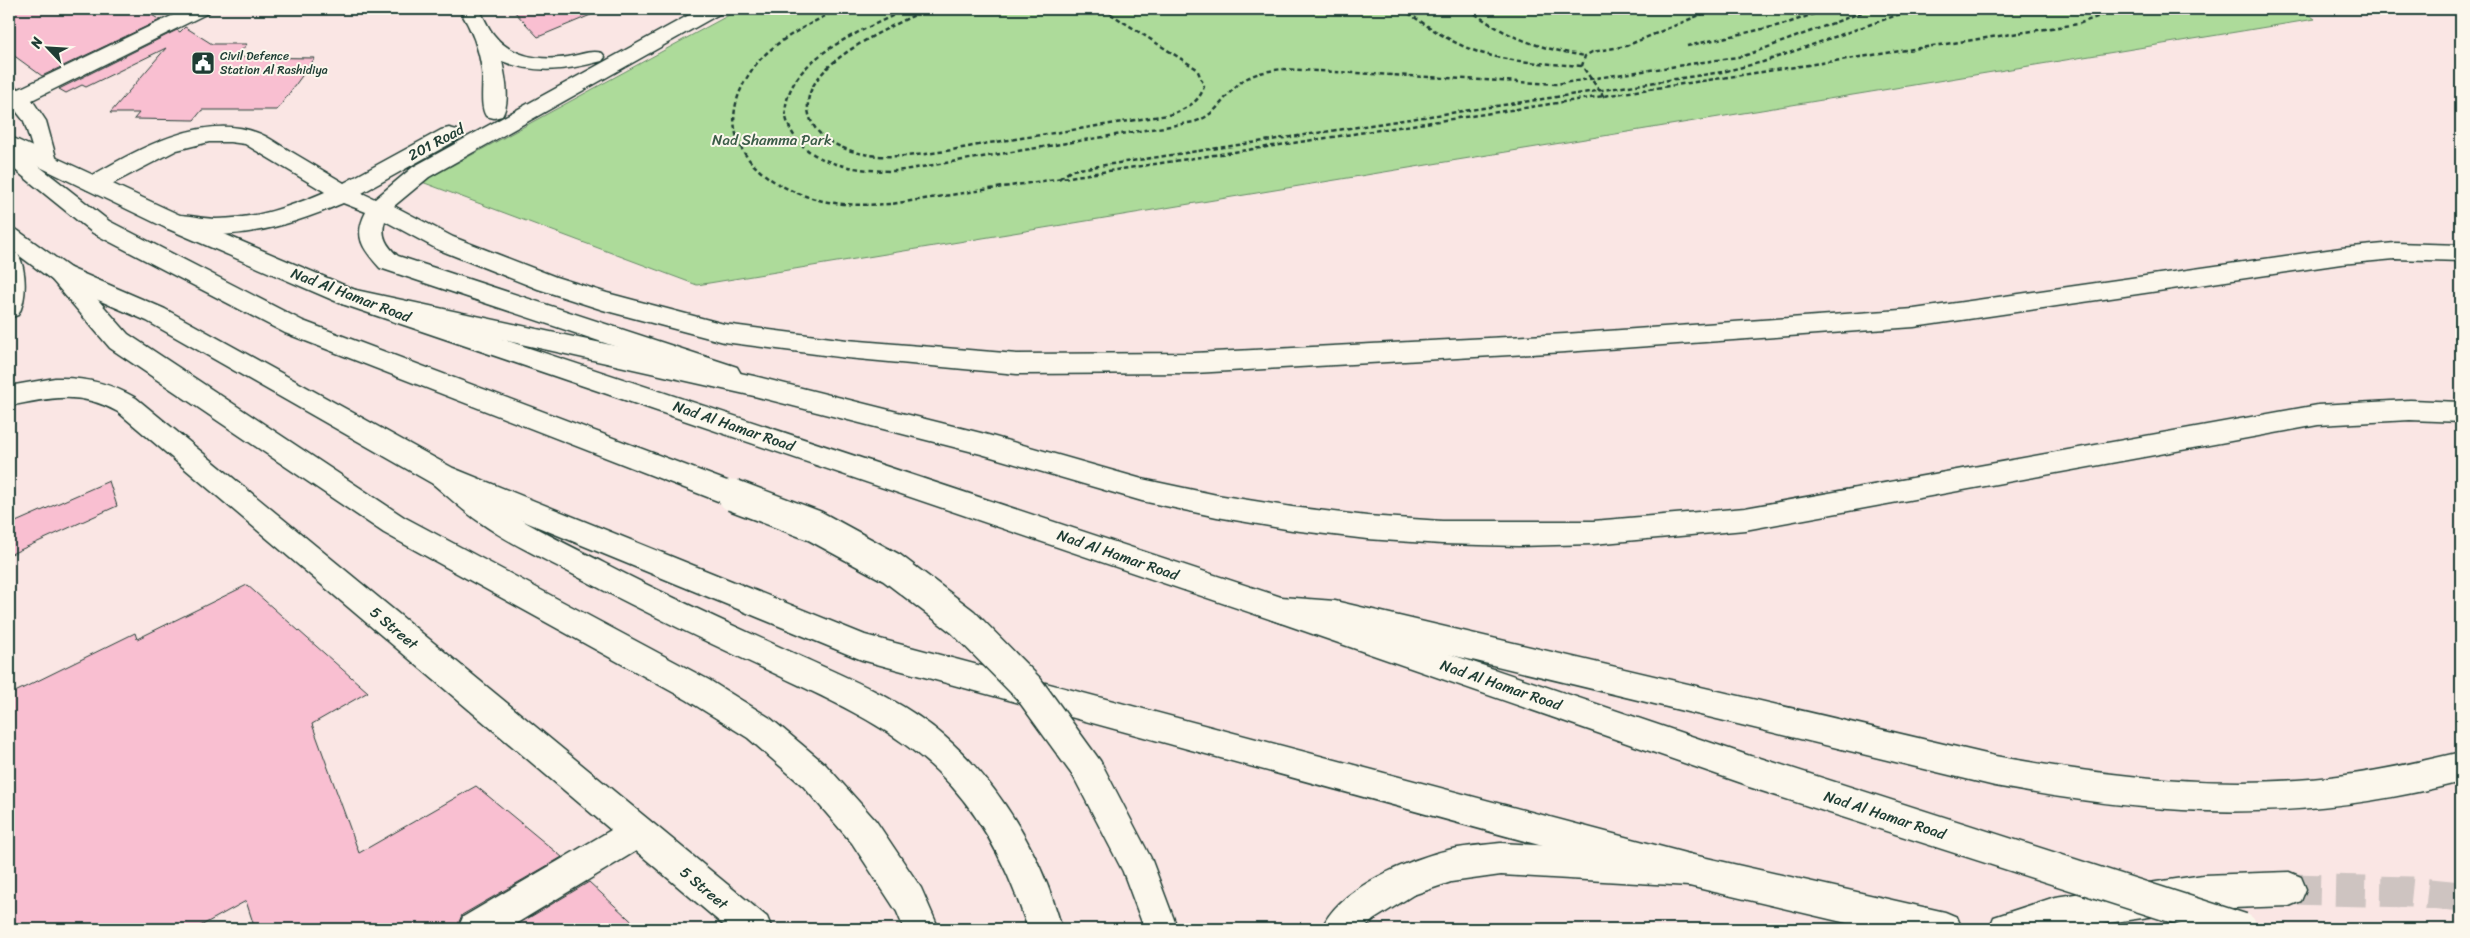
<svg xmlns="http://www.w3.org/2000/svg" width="2470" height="938" font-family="Sriracha,sans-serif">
<rect width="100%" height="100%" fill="#fae6e4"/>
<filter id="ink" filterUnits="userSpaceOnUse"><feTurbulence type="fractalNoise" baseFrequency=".02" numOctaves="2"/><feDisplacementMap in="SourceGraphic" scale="10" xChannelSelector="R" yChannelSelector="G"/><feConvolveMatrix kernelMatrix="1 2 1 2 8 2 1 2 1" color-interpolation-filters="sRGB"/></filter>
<g filter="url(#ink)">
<path fill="#addb9a" stroke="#668c67" d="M740 9H2301L2315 19 697 285 422 182Z"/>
<path fill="#f9bfd1" stroke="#1f3d34" d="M9 9H142L160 20 42 76 9 52Z
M512 9H605L538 37Z
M185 27 212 44H247L236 57 315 58 277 110H202L194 120 134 119 139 113H110L166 48 86 87 82 85 66 93 59 89 177 30 180 32Z
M109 481 117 506 9 555V525Z
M247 585 368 692 312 724 359 853 476 786 562 857 462 915 456 929H255L246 901 195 929H9V695L135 633 137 639Z
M589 882 640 929H510Z"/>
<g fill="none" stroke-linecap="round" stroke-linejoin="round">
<path stroke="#cec4c1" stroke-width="31" stroke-dasharray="31 15" stroke-linecap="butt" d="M2289 889 2411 892 2461 897"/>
<g stroke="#1f3d34" stroke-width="3">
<path id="minor" d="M186 9H211L208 13 32 100 46 121 57 161 54 166 46 168 38 166 24 121 9 102V85L19 89Z
M459 9H479C484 17 488 28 494 35 512 58 542 61 568 57 580 55 591 50 602 53L605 57 602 61C567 70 537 75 502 61 505 76 511 102 502 116L494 118 486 116C479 105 484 83 482 70 479 48 471 28 459 9Z
M700 9H724L721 13 429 177 394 206 453 237 556 277 607 293 724 324 847 340 1017 354 1194 353 1565 334 1914 309 2341 248 2395 243 2461 245V261L2395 259 2341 264 1914 327 1565 352 1194 373 1017 374 847 358 724 342 603 310 538 289 437 249 385 221C380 236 387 246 398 256L737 367 741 374 737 381 728 384 380 268C363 249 353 237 366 212L343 203C287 227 226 245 166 228L162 222 166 216C181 212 199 219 216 219 255 219 290 207 325 192L245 144 230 142H209L177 150 102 189 94 192 86 189 83 184 86 179C133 152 202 111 258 133 267 136 276 143 285 148 305 160 324 171 344 183L441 130 449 128 457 130 460 135 457 140 362 193 375 199 413 167Z
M9 252 18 254C27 270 27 300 18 315L9 318Z
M55 378C85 377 110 383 136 398L767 917 772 929H728L636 851 507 929H458L463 917 611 830 118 412C79 390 50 398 9 406V386Z"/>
</g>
<g stroke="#1f3d34" stroke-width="3">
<path id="major" d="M9 136 182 216 360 292 1281 597 1753 757 1764 761 1769 772 1764 783 1753 787 1281 623 342 304 166 228 9 152Z
M9 228 17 230 70 268 165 309 453 468 865 635 1689 854 1945 912 1957 917 1962 929H1872L1689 886 862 660 433 484 147 321 52 280 9 248Z"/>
</g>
<g stroke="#1f3d34" stroke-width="3">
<path id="highway" d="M9 147 17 149 109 221 303 321 743 487 747 495 743 503 733 506 723 503 285 333 93 233 9 165Z
M61 265 70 268 128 334 404 517 709 680 770 718 825 764 876 821 921 888 939 929H904L897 912 852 843 803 786 748 738 687 700 384 533 110 348 52 280 49 274 52 268Z
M351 289 754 376 981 433 1142 479 1217 495 1292 507 1367 516 1442 521H1593L1745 508 2318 405 2410 400 2461 402V422L2410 420 2318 425 1745 530 1593 544 1518 546 1442 544 1367 539 1292 530 1217 517 1142 501 981 454 754 396 342 304 339 298 342 292Z
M443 465C465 472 482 495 501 507 534 529 569 545 604 563 669 597 737 627 804 658 852 680 904 701 944 736 1002 786 1042 856 1062 929H1028C1009 870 982 814 937 771 888 724 825 698 765 669 696 637 628 604 561 568 534 554 506 541 481 523 464 512 449 497 433 484L429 476 433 468Z
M1281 597 1335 601 1995 756C2111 777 2229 791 2346 775 2385 770 2423 761 2461 752V782C2296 824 2161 817 1995 786L1335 627 1281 623 1270 619 1266 610 1270 601Z
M1501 843 1689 854 1701 858 1706 870 1701 882 1689 886 1501 875 1451 882 1413 895 1373 920 1364 929H1322C1336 889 1412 858 1452 849 1468 846 1485 845 1501 843Z
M2289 872 2301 877 2306 889 2301 901 2289 906 2203 909 2068 929H1989L1994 917 2055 897 2203 875Z"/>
</g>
<path stroke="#1f3d34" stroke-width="2.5" stroke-dasharray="4.5 3" stroke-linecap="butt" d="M838 9C809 25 774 40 754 67 706 132 752 183 819 200 842 206 867 205 891 204L2078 24 2119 9
M906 9C872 27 828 42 802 72 791 85 782 104 787 121 802 166 857 171 897 171L1194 122C1219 114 1222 97 1241 82 1253 73 1268 71 1282 69L1556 84 1744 56 1871 9
M910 9 918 14
M927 9C894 26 804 62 808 108 810 138 844 151 869 155 909 160 950 150 989 143 1049 134 1108 124 1168 115 1184 110 1200 103 1204 86L1197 69 1103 9
M1402 9C1422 22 1442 37 1465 47 1502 63 1543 63 1582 66
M1469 9C1506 38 1539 48 1585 56
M1687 46 1785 24 1828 9
M1604 97 1582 66 1585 56 1592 52 1626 46 1714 9
M1060 178 1072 170 1722 72 1763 62 1900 14 1936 9H1969"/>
<use href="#minor" fill="#fbf7ec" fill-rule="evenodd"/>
<use href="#major" fill="#fbf7ec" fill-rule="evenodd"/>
<use href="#highway" fill="#fbf7ec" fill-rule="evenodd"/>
<g stroke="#1f3d34" stroke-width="34" stroke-linecap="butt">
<path id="major-bridge" d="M1753 772 2242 929"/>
</g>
<g stroke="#1f3d34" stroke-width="34" stroke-linecap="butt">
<path id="highway-bridge" d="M733 495 815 526 892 568 963 622 1029 689 1087 769 1137 865 1161 929"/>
</g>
<use href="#major-bridge" stroke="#fbf7ec" stroke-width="31"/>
<use href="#highway-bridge" stroke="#fbf7ec" stroke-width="31"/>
</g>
</g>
<defs>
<g id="civic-square" transform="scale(1.25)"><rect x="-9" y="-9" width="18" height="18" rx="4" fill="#1f3d34" stroke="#fbf7ec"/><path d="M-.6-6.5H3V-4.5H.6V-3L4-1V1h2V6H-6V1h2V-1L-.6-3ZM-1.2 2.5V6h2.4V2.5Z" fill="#fff"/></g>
</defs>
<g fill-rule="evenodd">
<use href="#civic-square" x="203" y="63"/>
</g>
<g text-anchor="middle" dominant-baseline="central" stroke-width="4" stroke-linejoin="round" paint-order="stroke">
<g font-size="12" fill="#1f3d34" stroke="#fbf7ec" text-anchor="start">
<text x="220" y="56">Civil Defence<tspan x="220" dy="14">Station Al Rashidiya</tspan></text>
</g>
<g font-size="15" fill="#3b5d48" stroke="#fbf7ec">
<text x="772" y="140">Nad Shamma Park</text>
</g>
<g font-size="15" fill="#1f3d34" stroke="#fbf7ec">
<text transform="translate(436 142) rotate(-28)">201 Road</text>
<text transform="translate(351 295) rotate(21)">Nad Al Hamar Road</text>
<text transform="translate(734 426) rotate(19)">Nad Al Hamar Road</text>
<text transform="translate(1118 555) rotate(19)">Nad Al Hamar Road</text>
<text transform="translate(394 628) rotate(40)">5 Street</text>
<text transform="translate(1501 685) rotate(19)">Nad Al Hamar Road</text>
<text transform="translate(1885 815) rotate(18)">Nad Al Hamar Road</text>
<text transform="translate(704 888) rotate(40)">5 Street</text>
</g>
</g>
<rect width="2470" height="938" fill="none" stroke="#fbf7ec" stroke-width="30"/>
<rect x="15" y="15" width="2440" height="908" fill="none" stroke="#1f3d34" stroke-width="2" filter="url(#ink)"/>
<g transform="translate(48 48) rotate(295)" stroke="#fbf7ec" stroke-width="4" paint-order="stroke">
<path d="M0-4L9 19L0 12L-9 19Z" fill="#1f3d34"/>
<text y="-8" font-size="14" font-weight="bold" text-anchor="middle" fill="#1f3d34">N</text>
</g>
</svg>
